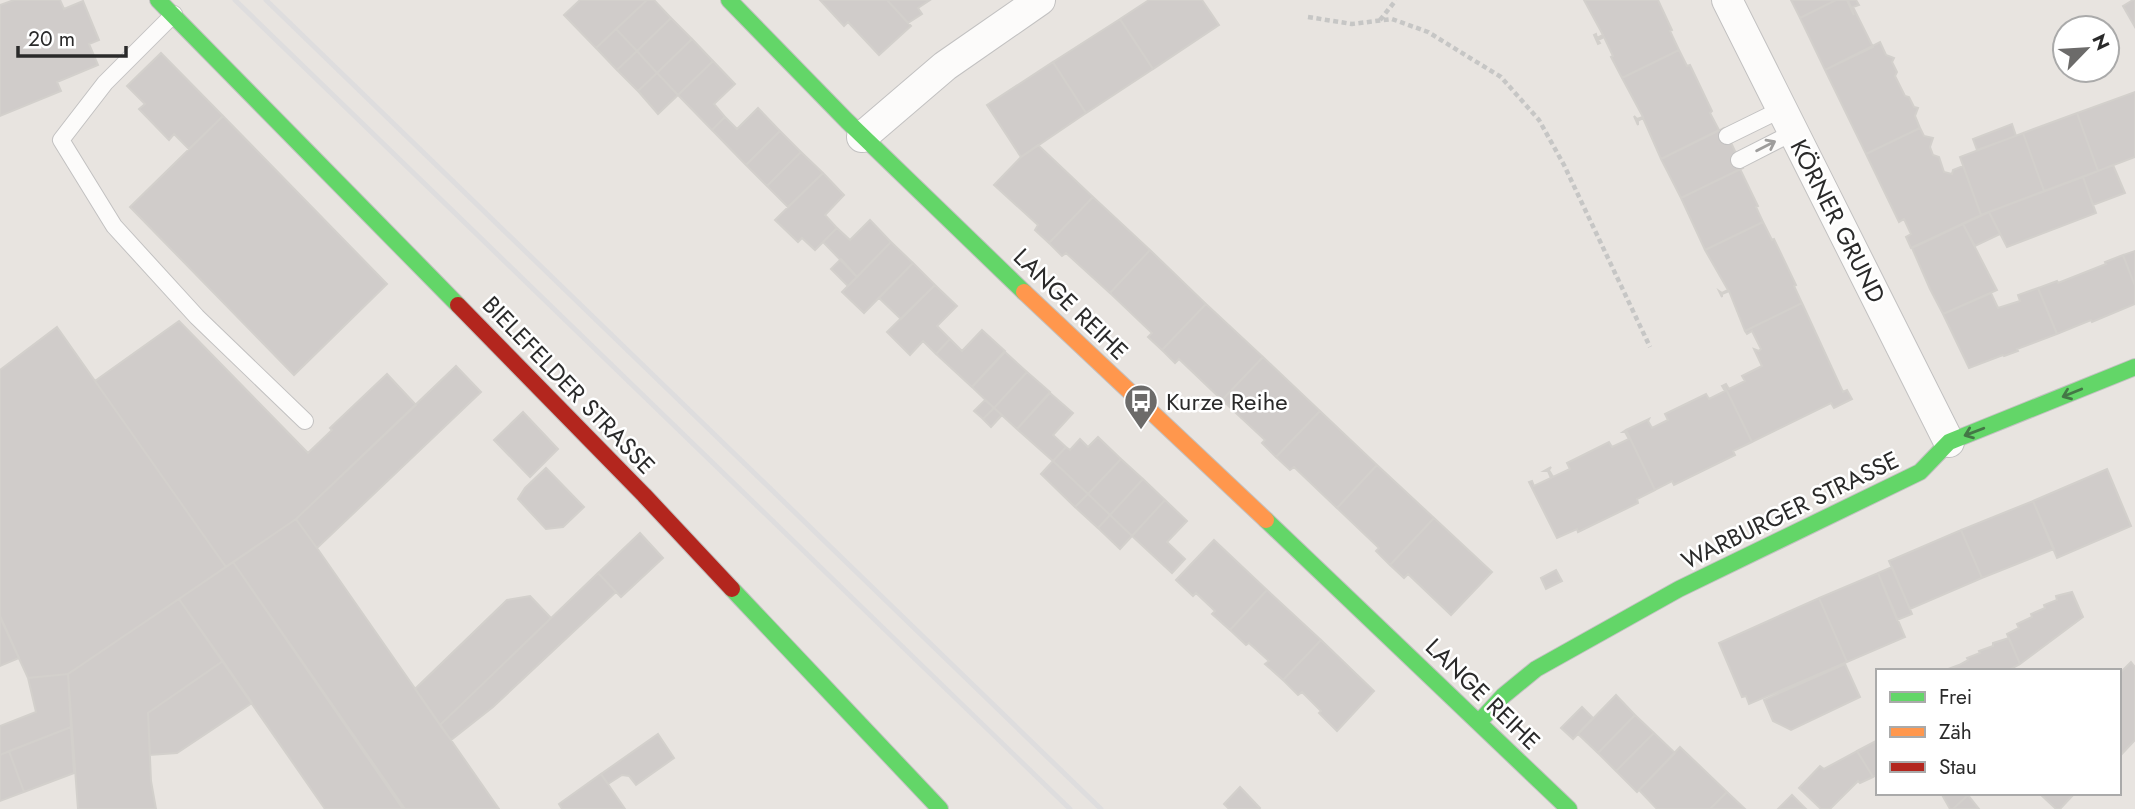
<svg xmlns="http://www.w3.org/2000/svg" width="2135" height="809" font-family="Jost,sans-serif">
<rect width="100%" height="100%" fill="#e8e4e0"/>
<path fill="#d0ccca" stroke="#d3d0cc" stroke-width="2" d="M14 0H60L64 9 83 1 99 40 89 44 98 65 57 82 61 91 0 116V5Z
M580 0H647L596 48 564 15Z
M647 0H654L671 18 637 51 616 29Z
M820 0H887L911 26 879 55 848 22 844 26Z
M887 0H930L918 8 922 14 908 23Z
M1149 0H1202L1219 25 1153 69 1120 19Z
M1584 0H1658L1672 30 1670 31 1679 50 1622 78 1611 57 1613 56 1604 37 1598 40 1600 43 1598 44 1594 35 1596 34 1597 38 1603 35Z
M1791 0H1836L1800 18Z
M1836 0H1847L1854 15 1848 0H1856L1859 5 1853 7 1873 47 1825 70 1800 18Z
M2133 0H2135V27L2123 6Z
M671 18 692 39 657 73 637 51Z
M1120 19 1153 69 1086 113 1053 62Z
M616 29 637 51 617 70 596 48Z
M692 39 713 61 678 95 657 73Z
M1880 42 1886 55 1894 58 1892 62 1897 72 1895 76 1905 96 1909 97 1914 107 1918 108 1915 116 1920 128 1866 154 1825 70Z
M1679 50 1687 66 1690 65 1712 111 1710 113 1719 130 1661 159 1643 118 1638 121V125L1634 116 1637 119 1643 117 1622 78Z
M637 51 657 73 638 91 617 70Z
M161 53 223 116 189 149 174 134 169 140 139 109 145 104 127 86Z
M713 61 735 84 714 104 725 117 712 130 678 95Z
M1053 62 1086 113 1021 157 987 105Z
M657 73 678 95 658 114 638 91Z
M2135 92V157L2098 171 2077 113Z
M758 108 780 131 746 165 712 130 725 117 737 129Z
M2077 113 2098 171 2044 191 2023 133Z
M223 116 387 284 294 375 130 207Z
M2012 124 2016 136 1977 150 1973 139Z
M1724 128 1743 168 1681 198 1661 159Z
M1920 128 1924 136 1933 138 1930 147 1933 155 1939 157 1944 172 1952 174 1953 170 1963 166 1981 215 1911 248 1906 237 1911 234 1904 219 1899 222 1866 154Z
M780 131 801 152 767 186 746 165Z
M2023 133 2044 191 1981 215 1960 157Z
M1038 145 1093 197 1049 243 1035 230 1038 225 994 185 1021 157Z
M801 152 823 173 788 207 767 186Z
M2113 165 2125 193 2093 205 2083 177Z
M1740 169 1758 206 1756 207 1763 222 1705 250 1681 198Z
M823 173 844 195 825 215 837 228 815 250 802 238 798 242 775 220Z
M2083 177 2096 213 2007 247 1989 212Z
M1093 197 1150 250 1110 293 1066 253 1062 256 1049 243Z
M1989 212 2000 234 1975 246 1963 224Z
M870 220 891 242 857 277 823 242 837 228 850 240Z
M1763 222 1772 240 1774 239 1796 285 1794 286 1802 303 1745 331 1729 291 1722 294V297L1719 291 1722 293 1728 290 1705 250Z
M1963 224 1997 290 1943 314 1930 289 1912 248Z
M891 242 913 263 864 313 842 292Z
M1150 250 1206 304 1162 350 1148 337 1152 333 1110 293Z
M2135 251V286L2123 255Z
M2123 255 2135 286V304L2092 322 2091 320 2057 334 2038 288 2057 281 2058 283 2106 264 2105 262Z
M841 259 857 277 848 286 831 269Z
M913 263 935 285 901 319 879 298Z
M935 285 957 306 937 326 950 339 936 354 923 341 910 355 887 332Z
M2038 288 2057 334 2017 349 2018 351 2004 356 2003 355 1969 368 1943 314 1991 293 1998 308 2020 301 2018 295Z
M1802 303 1843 392 1847 390 1852 399 1834 408 1831 403 1752 442 1724 385 1726 384 1729 389 1745 381 1742 376 1762 366 1754 349 1759 351 1761 349 1752 331 1747 334 1745 331Z
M1206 304 1263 357 1222 400 1179 359 1175 363 1162 350Z
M179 321 308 453 332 430 330 428 387 374 416 405 296 519 226 567 95 381Z
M57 327 226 567 68 674 28 678 0 617V370Z
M982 330 1005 351 972 387 936 354 950 339 962 351Z
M1005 352 1027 372 994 408 972 387Z
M1263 357 1320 411 1276 457 1262 443 1265 440 1222 400Z
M456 366 481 392 317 548 296 519Z
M1027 372 1050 392 1017 429 994 408Z
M1724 385 1752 442 1733 451 1735 455 1674 485 1672 481 1655 490 1626 430 1649 419 1648 421 1652 428 1668 420 1665 414 1706 394 1709 399 1725 391 1722 386Z
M1050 393 1073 413 1053 435 1066 447 1053 461 1017 429Z
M985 400 994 408 983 419 974 411Z
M994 408 1002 415 991 427 983 419Z
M1320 411 1377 465 1337 508 1294 467 1290 470 1276 457Z
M523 412 558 449 530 477 494 440Z
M1626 430 1655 490 1637 499 1638 503 1578 532 1577 529 1557 538 1529 482 1532 481 1534 486 1551 478 1548 471H1544L1551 467 1549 470 1553 477 1570 469 1567 463 1609 442 1612 447 1629 439 1625 432H1623Z
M1098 437 1121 459 1088 494 1053 461 1066 447 1070 450 1080 439 1088 447Z
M1121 459 1143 479 1110 515 1088 494Z
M1053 461 1088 494 1075 507 1041 474Z
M1377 465 1434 518 1390 565 1376 551 1379 548 1337 508Z
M546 468 584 507 563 527 546 529 518 499 525 488Z
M2107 469 2131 526 2057 558 2033 501Z
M1143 479 1165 500 1132 536 1110 515Z
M1088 494 1110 515 1098 528 1075 507Z
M1165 500 1187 521 1167 542 1185 559 1172 573 1132 536Z
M2033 501 2054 549 1982 578 1961 530Z
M1110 515 1132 536 1120 549 1098 528Z
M1434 518 1492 572 1451 615 1408 574 1404 578 1390 565Z
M296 519 317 548 499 809H405L233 562Z
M1961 530 1982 578 1910 609 1889 561Z
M640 533 663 558 621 597 598 573Z
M1214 540 1267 590 1230 630 1212 614 1215 611 1196 593 1193 596 1176 580Z
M233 562 403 809H325L179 599Z
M1892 567 1912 614 1897 620 1878 573Z
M1556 570 1562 581 1546 589 1541 578Z
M598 573 616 592 493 707 451 740 440 725Z
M1878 573 1905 637 1847 662 1819 598Z
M1267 590 1321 640 1283 680 1265 664 1269 661 1249 643 1246 645 1230 630Z
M2072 592 2083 617 2020 664 2007 634 2019 628 2017 624 2032 617 2031 614 2045 608 2044 605 2057 600 2056 596Z
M530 596 551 618 440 725 415 689 507 600Z
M1819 598 1847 662 1749 704 1746 696 1742 697 1719 643Z
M179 599 223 661 148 713 151 781 156 809H78L68 674Z
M1 618 19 658 0 666V619Z
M2009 638 2020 664 2007 671H1943L1959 665 1968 660 1967 658 1980 653 1979 651 1993 646V643Z
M1321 640 1374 691 1337 731 1319 713 1321 711 1302 692 1298 695 1283 680Z
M223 661 252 703 177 753 150 755 148 713Z
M2131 662 2135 667V740L2119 757V674Z
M1845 664 1860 697 1791 730 1773 721 1764 700Z
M68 674 71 727 0 755V726L36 712 28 678Z
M1616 695 1635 715 1598 753 1578 734Z
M1582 707 1593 718 1573 739 1561 728Z
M1635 715 1654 733 1616 771 1598 753Z
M71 727 74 773 24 792 9 751Z
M1654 733 1675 753 1637 792 1616 771Z
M658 734 674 758 636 785 629 776 622 775 608 784 601 774Z
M1878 740V774L1873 777 1857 751Z
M1680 747 1727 792 1710 809H1657L1639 790Z
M9 751 24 792 0 801V755Z
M1857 751 1873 777 1860 783 1858 781 1830 809H1821L1799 788 1820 766 1824 769Z
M601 774 625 809H562L559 804Z
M1240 787 1260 808 1259 809H1229L1224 804Z
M1727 792 1745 809H1710Z
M1941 793H1970L1953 809H1950Z
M2039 793H2075L2060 809H2056Z
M1792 795 1806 809H1778Z
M1968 795 1979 809H1953Z"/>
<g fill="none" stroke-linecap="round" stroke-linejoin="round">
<g stroke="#c2c1c1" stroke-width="18">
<path id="lane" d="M174 14 105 83 61 140 114 226 197 317 305 421
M1727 136 1782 109
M1739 160 1794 132"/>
</g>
<g stroke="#c2c1c1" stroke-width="32">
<path id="street" d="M1727 0 1949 442
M862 137 945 66 1040 0"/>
</g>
<g stroke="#c2c1c1" stroke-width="18">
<path id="fast" d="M158 0 458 305
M729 0 847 121 1024 292
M1266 520 1569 809
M732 589 940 809
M1480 721 1503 696 1536 669 1679 589 1920 472 1949 442 2135 367"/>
</g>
<g stroke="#c2c1c1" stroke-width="18">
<path id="slow" d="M1024 292 1266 520"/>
</g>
<g stroke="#c2c1c1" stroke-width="18">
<path id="jam" d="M458 305 644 495 732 589"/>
</g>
<path stroke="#c6c6c5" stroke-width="4.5" stroke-dasharray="5 3.5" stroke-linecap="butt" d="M1308 17 1352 24 1392 19 1428 32 1501 77 1539 120 1564 165 1650 347
M1380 20 1396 0"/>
<use href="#lane" stroke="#fcfbfa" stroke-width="16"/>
<use href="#street" stroke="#fcfbfa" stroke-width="30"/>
<use href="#fast" stroke="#63d668" stroke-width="16"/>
<use href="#slow" stroke="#ff974d" stroke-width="16"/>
<use href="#jam" stroke="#b3261e" stroke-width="16"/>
<path stroke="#deddde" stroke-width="5" d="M235 0 1070 809
M266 0 1101 809"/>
</g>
<defs><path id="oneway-shaft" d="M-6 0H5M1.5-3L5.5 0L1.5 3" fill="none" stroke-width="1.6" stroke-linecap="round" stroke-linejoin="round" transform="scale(1.75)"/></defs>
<use stroke="#9e9d9c" href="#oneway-shaft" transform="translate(1766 146) rotate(-27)"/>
<g stroke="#447746">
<use href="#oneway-shaft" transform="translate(2072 393) rotate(158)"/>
<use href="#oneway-shaft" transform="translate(1974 432) rotate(159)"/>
</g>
<defs>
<g id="bus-pin" transform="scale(1.75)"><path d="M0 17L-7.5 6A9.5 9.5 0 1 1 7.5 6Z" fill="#6c6b6a" stroke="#fff"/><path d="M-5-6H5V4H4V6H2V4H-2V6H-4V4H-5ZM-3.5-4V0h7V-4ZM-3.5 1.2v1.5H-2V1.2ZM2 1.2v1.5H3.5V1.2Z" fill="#fff"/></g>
</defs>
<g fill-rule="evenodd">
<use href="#bus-pin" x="1141" y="401"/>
</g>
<g text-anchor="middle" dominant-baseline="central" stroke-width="5" stroke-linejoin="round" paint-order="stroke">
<g font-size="24" fill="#2a2a2a" stroke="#fff">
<text transform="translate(1838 221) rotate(63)">KÖRNER GRUND</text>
<text transform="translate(1071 304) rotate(44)">LANGE REIHE</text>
<text transform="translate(569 385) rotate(46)">BIELEFELDER STRASSE</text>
<text transform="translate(1790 510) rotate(-26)">WARBURGER STRASSE</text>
<text transform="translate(1483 694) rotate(44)">LANGE REIHE</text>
</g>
<g font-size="24" fill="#2a2a2a" stroke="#fff" text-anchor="start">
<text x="1166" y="401">Kurze Reihe</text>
</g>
</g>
<rect x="1876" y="669" width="245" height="126" fill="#ffffff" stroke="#aaaaaa" stroke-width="2"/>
<rect x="1890" y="692" width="35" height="10" fill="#63d668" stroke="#aaaaaa" stroke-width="2"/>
<text x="1939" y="704" font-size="21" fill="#2a2a2a">Frei</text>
<rect x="1890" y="727" width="35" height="10" fill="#ff974d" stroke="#aaaaaa" stroke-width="2"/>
<text x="1939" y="739" font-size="21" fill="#2a2a2a">Zäh</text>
<rect x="1890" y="762" width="35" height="10" fill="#b3261e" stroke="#aaaaaa" stroke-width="2"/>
<text x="1939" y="774" font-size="21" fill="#2a2a2a">Stau</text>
<g transform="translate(2086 49) rotate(65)"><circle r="33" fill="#ffffff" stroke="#aaaaaa" stroke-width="2"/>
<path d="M0-5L12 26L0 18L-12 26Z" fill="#6c6b6a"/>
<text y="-10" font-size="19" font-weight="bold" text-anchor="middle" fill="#2a2a2a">N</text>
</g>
<path d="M18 46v10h108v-10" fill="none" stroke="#2a2a2a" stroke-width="3.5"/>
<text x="28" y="46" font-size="21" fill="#2a2a2a" stroke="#ffffff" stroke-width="5" paint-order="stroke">20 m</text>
</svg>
